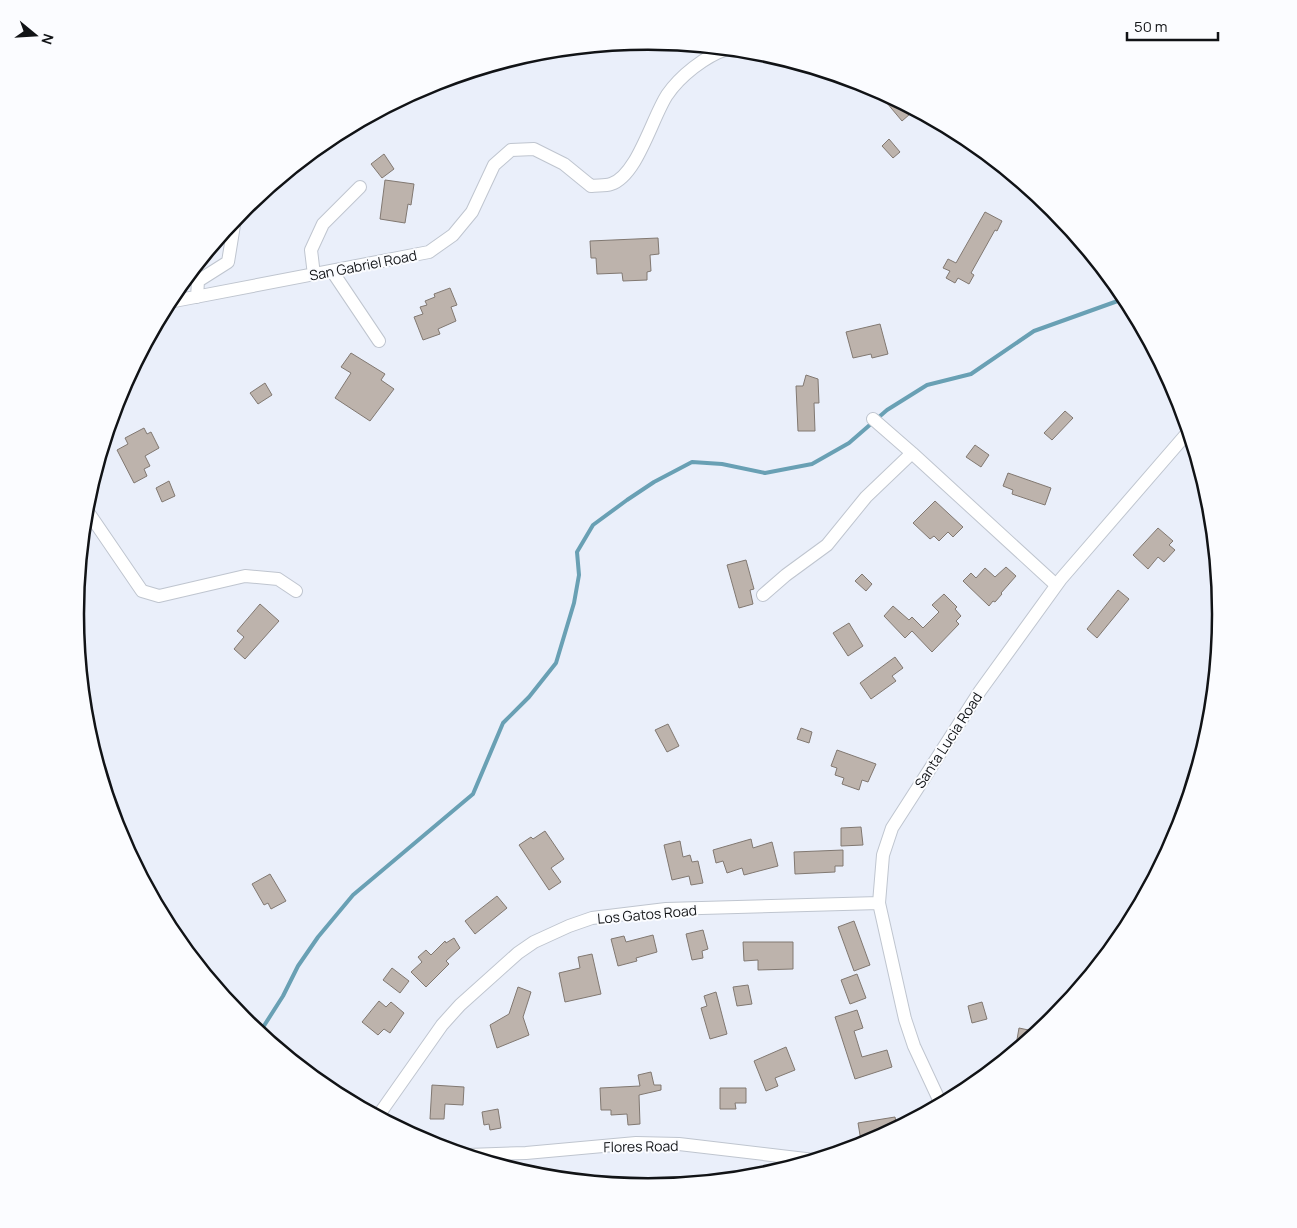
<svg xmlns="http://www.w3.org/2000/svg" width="1297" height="1228" font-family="Manrope,sans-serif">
<rect width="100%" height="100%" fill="#eaeffa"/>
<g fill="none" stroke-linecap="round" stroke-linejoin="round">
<path stroke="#69a0b4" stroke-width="4" d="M260 1032 283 996 298 966 318 937 353 895 473 794 503 723 529 697 556 663 574 603 579 575 577 552 593 525 627 500 654 482 692 462 722 464 765 473 812 464 849 443 887 410 927 385 971 374 1034 331 1126 298"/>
</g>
<path fill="#bdb3ac" stroke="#817871" d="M876 90 910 107 907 110 910 114 902 121Z
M889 139 900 152 893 158 882 146Z
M384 154 394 169 382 178 371 164Z
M385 180 414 184 411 205 408 204 405 223 380 219Z
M985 212 1002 221 997 231 995 230 971 273 974 275 969 284 958 278 955 283 946 278 950 271 943 268 948 259 956 263Z
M658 238 659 254 650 255 651 271 647 272V280L623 281 622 273 597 274 596 258H591L590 241Z
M450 288 457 305 451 307 456 321 438 329 440 334 423 340 414 317 423 314 420 307 427 305 425 301 435 297 434 294Z
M880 324 888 354 872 358 871 354 853 358 846 332Z
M351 353 385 374 381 380 394 389 370 421 335 398 351 373 341 367Z
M806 375 818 379 819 403H814L815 431H798L796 386H803Z
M265 383 272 395 258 404 250 393Z
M1065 411 1073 418 1052 440 1044 433Z
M144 428 147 434 151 432 159 448 145 456 150 466 144 469 147 476 134 483 117 450 128 444 125 438Z
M975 445 989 455 981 467 966 457Z
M1008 473 1051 488 1045 505 1012 494 1013 490 1003 486Z
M169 481 175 496 162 502 156 488Z
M935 501 963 527 953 537 948 532 939 541 934 536 930 539 913 523Z
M1158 528 1173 541 1169 545 1175 550 1164 562 1158 557 1148 569 1133 555Z
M746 560 754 589 750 590 753 604 739 608 727 565Z
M1006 567 1016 576 1001 593 1002 594 995 602 993 601 989 606 963 581 971 573 976 578 985 568 995 577Z
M862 574 872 584 866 591 855 581Z
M1118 590 1129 599 1097 638 1087 629Z
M944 594 957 607 955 609 961 616 956 621 959 624 932 652 912 631 905 638 884 616 893 606 909 620 912 617 923 628 939 612 932 605Z
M260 604 279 621 245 659 234 649 244 637 237 631Z
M849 623 863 646 848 656 833 633Z
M895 657 903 668 892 676 896 681 871 699 860 683Z
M668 724 679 746 667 752 655 730Z
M801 728 812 732 809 743 797 739Z
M837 750 876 764 868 782 862 780 859 790 842 784 844 778 835 775 837 768 831 766Z
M861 827 863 845 841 846V828Z
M545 831 564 859 551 868 561 882 549 890 519 845 531 837 533 839Z
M751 839 753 848 772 842 778 866 744 875 742 868 727 873 723 861 716 863 713 850Z
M680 841 683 857 690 855 692 862 698 861 703 883 691 885 689 876 672 880 664 845Z
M843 850V866H835V872L795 874 794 852Z
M270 874 286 901 271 909 268 903 264 905 252 884Z
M497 896 507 908 475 934 465 921Z
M854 921 870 965 854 971 838 927Z
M703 930 708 949 702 951 703 958 692 960 686 934Z
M653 935 657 952 636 958 637 961 618 966 611 939 624 936 626 942Z
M454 938 460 948 446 961 449 964 426 987 411 972 422 962 418 957 426 950 431 955 445 941 446 943Z
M743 942H793V969L758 970V960L744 961Z
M592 954 601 994 565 1002 559 973 580 968 578 957Z
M392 968 409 981 400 993 383 980Z
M857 974 866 998 850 1004 841 980Z
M748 985 752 1004 737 1006 733 987Z
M518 987 531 992 523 1017 529 1035 497 1048 490 1025 509 1014Z
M716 992 727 1034 710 1039 701 1008 707 1006 704 996Z
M379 1001 386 1007 391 1002 404 1013 390 1033 384 1029 378 1035 362 1022Z
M982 1002 987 1019 972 1023 968 1006Z
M857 1010 863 1028 854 1031 862 1057 887 1050 892 1067 855 1079 835 1017Z
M1019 1028 1038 1032 1015 1051Z
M786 1047 795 1070 775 1078 778 1086 766 1091 754 1061Z
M651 1072 654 1085H661V1090L639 1095 640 1124 628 1125 627 1114 611 1115V1110H601L600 1088 640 1086 638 1075Z
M432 1085 464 1087 463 1105 445 1104 444 1119H430Z
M720 1088H746V1103H735L736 1109H720Z
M498 1109 501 1128 490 1130 489 1124 484 1125 482 1112Z
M895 1117 897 1128 876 1139 861 1141 858 1123Z"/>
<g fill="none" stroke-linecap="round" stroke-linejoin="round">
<g stroke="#bfc5cf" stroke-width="14">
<path id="minor" d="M332 271 379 341
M314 275 311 250 323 224 360 187
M197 297 198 281 228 262 235 219
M169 302 429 252 453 235 472 212 494 165 511 150 534 149 564 164 591 186C597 185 605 186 611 184 637 176 652 118 667 95 680 76 705 56 727 49
M873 419 912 453
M86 509 142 591 159 596 245 576 278 579 296 591
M763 595 786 575 827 545 866 497 912 453 1056 585
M941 1104 914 1046 905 1019 879 903 883 855 892 828 980 691 1061 579 1189 431
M378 1116 442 1025 460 1005 518 953 534 942 569 926 592 918 666 909 879 903
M468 1155 526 1153 636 1143 679 1144 814 1160"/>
</g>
<use href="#minor" stroke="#fff" stroke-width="12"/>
</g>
<g text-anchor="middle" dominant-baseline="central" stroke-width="4" stroke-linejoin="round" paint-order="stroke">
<g font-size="14" fill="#111316" stroke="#fbfcff">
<text transform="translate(363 265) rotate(-11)">San Gabriel Road</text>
<text transform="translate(948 740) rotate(-57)">Santa Lucia Road</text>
<text transform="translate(647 914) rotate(-5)">Los Gatos Road</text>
<text transform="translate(641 1146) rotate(-1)">Flores Road</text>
</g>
</g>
<path d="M0 0H1297V1228H0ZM84 614a564 564 0 1 1 1128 0a564 564 0 1 1-1128 0Z" fill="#fbfcff" fill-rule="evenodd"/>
<path fill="none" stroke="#111316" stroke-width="2.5" d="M84 614a564 564 0 1 1 1128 0a564 564 0 1 1-1128 0Z"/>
<g transform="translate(35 35) rotate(108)" stroke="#fbfcff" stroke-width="4" paint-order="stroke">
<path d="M0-4L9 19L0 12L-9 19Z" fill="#111316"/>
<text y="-8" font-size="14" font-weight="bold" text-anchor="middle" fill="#111316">N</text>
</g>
<path d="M1127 32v8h91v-8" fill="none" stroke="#111316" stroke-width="2.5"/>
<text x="1134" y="32" font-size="15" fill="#111316" stroke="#fbfcff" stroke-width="4" paint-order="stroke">50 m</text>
</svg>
